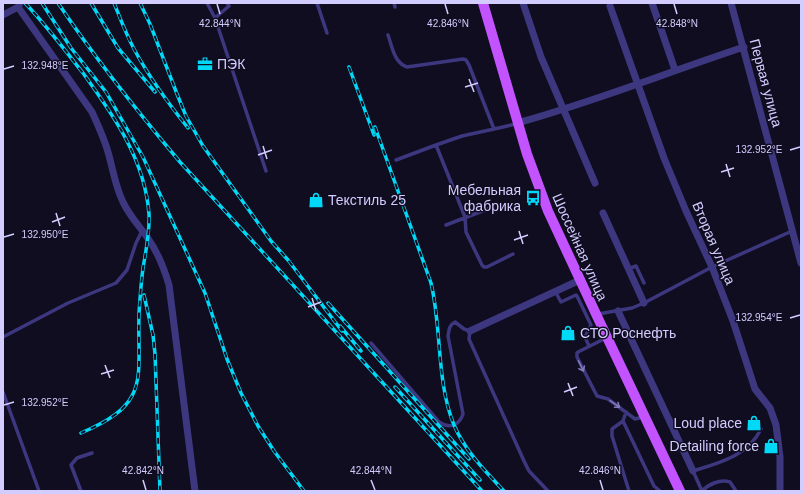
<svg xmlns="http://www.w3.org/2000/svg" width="804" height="494" font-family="Helvetica,sans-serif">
<rect width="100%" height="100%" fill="#100d20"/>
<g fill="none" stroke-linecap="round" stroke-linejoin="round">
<path stroke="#3c377f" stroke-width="3.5" d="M207 3 215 18
M227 3 229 6 215 18 266 171
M317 3 327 33
M394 3 395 7
M388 35C392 46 394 63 407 67L463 59 466 60 469 65 494 129 516 124
M436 145 465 217 466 232 482 265 484 267H487L513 254
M396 160 436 145 462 136 494 129
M446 225 493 207
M628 269 636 266 644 283
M555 291 561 302 576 295 577 296 591 325 585 337 589 346
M598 314 632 308 644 303 712 267 792 231
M3 337 68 303 116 283 127 270 136 243 142 231
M606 338 578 352 577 353V357L597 396 608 399 635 419 643 417
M371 343 439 422C449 429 459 426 463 414L448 336C449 330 449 325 455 322L464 329 470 331 469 339 524 461 529 471 548 491
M3 392 39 491
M626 412 623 421 612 429V436L629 491
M623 421 654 486 660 491
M81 491 71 465 77 458 92 453
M702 491 693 471C719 463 748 456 761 429
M702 491C709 484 720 479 730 482L736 491"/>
<path stroke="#3c377f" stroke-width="7" d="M523 3 541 57 595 183
M652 3 675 70
M731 3 801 263
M610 6 664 158 686 211 712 267 733 321 755 389 770 408 776 425 780 457V491
M18 7 92 112C98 125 104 138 108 152 113 169 115 186 123 202 129 215 139 226 147 237 158 252 164 268 169 285L195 491
M3 15 18 7 20 3
M517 123C594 102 668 72 744 47
M603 213 644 303
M618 311 693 471
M470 331 580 280"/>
<path stroke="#c253ff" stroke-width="10" d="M483 3 527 154 548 211 596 314 680 491"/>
<g stroke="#00d8f7" stroke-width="3.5">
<path id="rail" d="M25 3C46 25 64 49 83 73 114 116 145 160 149 214 150 232 146 250 143 268 141 283 140 298 139 313 137 379 152 403 81 433
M42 3 71 48 106 92 143 157 205 293 227 359 241 393 258 426 274 451 304 491
M58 3C95 58 137 111 180 162L482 491
M91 3 118 48 155 92
M114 3C120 18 126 34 134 49 149 77 168 103 188 128
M140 3 150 24 177 94 186 116 203 146 271 241 288 260 342 331
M349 67 374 135
M375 127 431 283C442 329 436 381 454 425 465 451 485 471 504 491
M144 295 153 335 155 354 160 491
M328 303 469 459
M340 326 361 351
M395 387 480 480"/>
</g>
<use href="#rail" stroke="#100d20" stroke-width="2" stroke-dasharray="6" stroke-linecap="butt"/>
</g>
<defs><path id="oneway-shaft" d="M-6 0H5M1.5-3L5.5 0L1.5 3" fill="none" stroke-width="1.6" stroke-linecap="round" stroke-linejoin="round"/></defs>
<g stroke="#807ab9">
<use href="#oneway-shaft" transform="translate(581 366) rotate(64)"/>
<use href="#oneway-shaft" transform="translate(615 404) rotate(35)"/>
</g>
<path fill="none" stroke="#d3ccff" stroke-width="1.5" d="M217 4 220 14M445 4 448 14M674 4 677 14M4 69 14 66M469 79 474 92M465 87 478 83M263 146 267 159M790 150 800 147M258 155 272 150M726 164 730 177M721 172 734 168M56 213 60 226M52 222 65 217M519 231 523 244M4 237 14 234M514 240 528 235M312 298 316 311M308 307 321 302M790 318 800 315M105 365 110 378M101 374 114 370M568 383 573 396M564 392 577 387M4 405 14 402M143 480 146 490M371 480 375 490M600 480 603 490"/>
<defs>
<g id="office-bare" transform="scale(1.2)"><path d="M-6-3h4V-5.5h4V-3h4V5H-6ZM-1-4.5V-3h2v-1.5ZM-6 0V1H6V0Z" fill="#00d8f7" stroke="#100d20" stroke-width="2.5" paint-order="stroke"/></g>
<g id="bus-bare" transform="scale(1.2)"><path d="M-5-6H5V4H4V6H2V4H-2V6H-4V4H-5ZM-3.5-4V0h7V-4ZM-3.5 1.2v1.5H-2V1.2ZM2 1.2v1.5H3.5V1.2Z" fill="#00d8f7" stroke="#100d20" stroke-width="2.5" paint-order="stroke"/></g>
<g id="shop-bare" transform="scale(1.2)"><path d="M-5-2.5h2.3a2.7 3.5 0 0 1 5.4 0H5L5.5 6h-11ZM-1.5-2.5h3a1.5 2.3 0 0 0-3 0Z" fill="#00d8f7" stroke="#100d20" stroke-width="2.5" paint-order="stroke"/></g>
</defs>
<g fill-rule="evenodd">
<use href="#office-bare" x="205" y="64"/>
<use href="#bus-bare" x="533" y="198"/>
<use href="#shop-bare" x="316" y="200"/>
<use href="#shop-bare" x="568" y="333"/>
<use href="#shop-bare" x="754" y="423"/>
<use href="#shop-bare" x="771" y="446"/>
</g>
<g text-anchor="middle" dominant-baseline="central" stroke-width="3" stroke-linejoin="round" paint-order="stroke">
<g font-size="14" fill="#d3ccff" stroke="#100d20" text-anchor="start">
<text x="217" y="64">ПЭК</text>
<text x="521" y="190" text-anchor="end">Мебельная<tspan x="521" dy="16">фабрика</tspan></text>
<text x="328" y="200">Текстиль 25</text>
<text x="580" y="333">СТО Роснефть</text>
<text x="742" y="423" text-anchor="end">Loud place</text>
<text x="759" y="446" text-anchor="end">Detailing force</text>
</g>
<g font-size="14" fill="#d3ccff" stroke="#100d20">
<text transform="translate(766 83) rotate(75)">Первая улица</text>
<text transform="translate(714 243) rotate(67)">Вторая улица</text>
<text transform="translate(580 247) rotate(66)">Шоссейная улица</text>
</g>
</g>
<g font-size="10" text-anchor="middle" fill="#d3ccff" stroke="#100d20" stroke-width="3" stroke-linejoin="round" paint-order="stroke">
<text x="220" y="27">42.844°N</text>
<text x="448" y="27">42.846°N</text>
<text x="677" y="27">42.848°N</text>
<text x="45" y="69">132.948°E</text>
<text x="759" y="153">132.952°E</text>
<text x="45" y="238">132.950°E</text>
<text x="759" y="321">132.954°E</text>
<text x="45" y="406">132.952°E</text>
<text x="143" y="474">42.842°N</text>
<text x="371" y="474">42.844°N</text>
<text x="600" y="474">42.846°N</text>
</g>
<rect width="804" height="494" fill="none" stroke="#d3ccff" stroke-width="8"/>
</svg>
